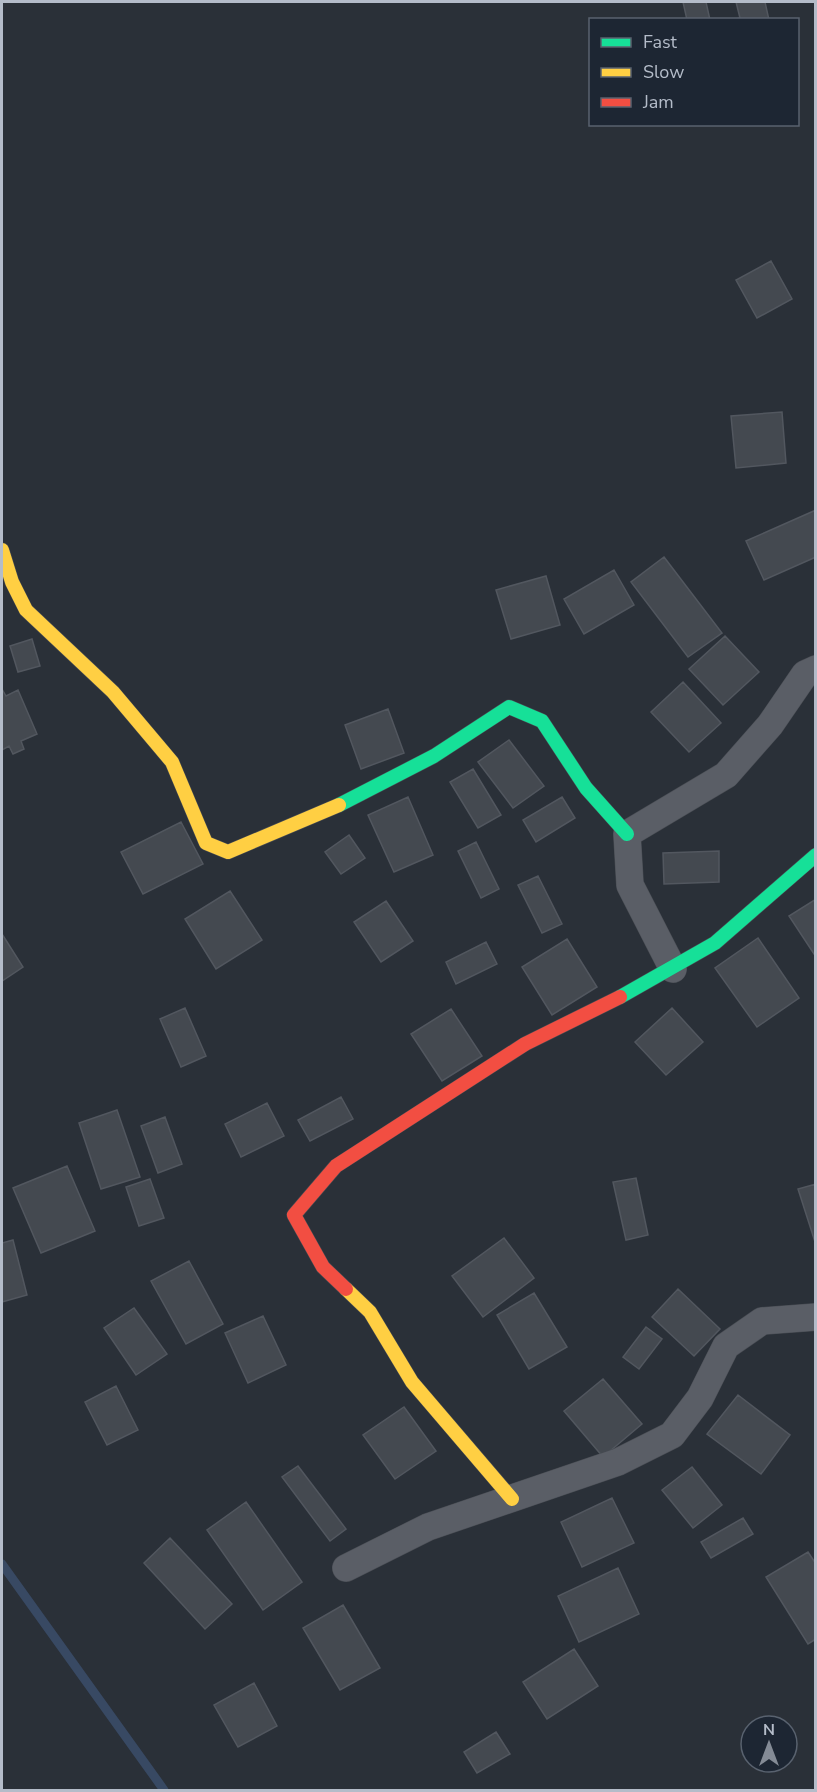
<svg xmlns="http://www.w3.org/2000/svg" width="817" height="1792" font-family="'Nunito Sans',sans-serif">
<rect width="100%" height="100%" fill="#2a3038"/>
<g fill="none" stroke-linecap="round" stroke-linejoin="round">
<path stroke="#384963" stroke-width="9" d="M2 1564 164 1790"/>
</g>
<path fill="#444950" stroke="#52575f" stroke-width="1.5" d="M683 2H706L710 20H687Z
M736 2H765L769 20H732L740 18Z
M771 261 792 299 757 318 736 280Z
M782 412 786 463 736 468 731 416Z
M816 510V557L764 580 746 541Z
M664 557 722 633 688 657 631 582Z
M614 570 634 605 584 634 564 599Z
M546 576 560 625 511 639 496 590Z
M725 636 759 672 723 705 689 669Z
M32 639 40 666 18 672 10 646Z
M683 682 721 723 689 752 651 712Z
M2 689 6 696 18 690 37 734 21 741 24 749 13 754 9 746 2 750Z
M388 709 404 753 361 769 345 725Z
M509 740 544 786 513 808 478 762Z
M473 769 501 815 478 828 450 782Z
M408 797 433 855 394 872 368 815Z
M562 797 575 818 536 842 523 820Z
M181 822 203 864 143 894 121 852Z
M349 835 365 858 341 874 325 852Z
M476 842 499 889 481 898 458 851Z
M719 851V882L664 884 663 853Z
M538 876 562 924 542 933 518 885Z
M230 891 262 940 216 969 185 919Z
M816 899V957L789 916Z
M386 901 413 941 381 962 354 922Z
M2 934 23 967 2 981Z
M758 938 799 998 757 1027 715 968Z
M567 939 597 987 552 1015 522 967Z
M486 942 497 964 456 984 446 962Z
M185 1008 206 1056 181 1067 160 1019Z
M672 1008 703 1042 666 1075 635 1042Z
M451 1009 482 1056 442 1081 411 1034Z
M341 1097 353 1119 310 1141 298 1120Z
M267 1103 284 1136 241 1157 225 1124Z
M117 1110 140 1177 101 1189 79 1123Z
M165 1117 182 1164 158 1173 141 1126Z
M67 1166 95 1231 41 1253 13 1188Z
M636 1178 648 1235 626 1240 613 1182Z
M150 1179 164 1218 139 1226 126 1187Z
M816 1184V1245L798 1189Z
M504 1238 534 1278 483 1317 452 1276Z
M13 1240 27 1295 2 1302V1243Z
M189 1261 223 1324 186 1344 151 1281Z
M678 1289 720 1329 694 1356 652 1317Z
M534 1293 567 1347 529 1369 497 1315Z
M134 1308 167 1354 136 1375 104 1328Z
M263 1316 286 1365 248 1383 225 1333Z
M646 1327 662 1339 639 1369 623 1357Z
M603 1379 642 1424 603 1457 564 1411Z
M116 1386 138 1430 107 1445 85 1402Z
M738 1395 790 1435 761 1474 707 1434Z
M404 1407 436 1451 395 1479 363 1435Z
M298 1466 346 1529 330 1541 282 1477Z
M692 1467 722 1505 693 1528 662 1490Z
M612 1498 634 1543 582 1567 561 1522Z
M246 1502 302 1582 263 1610 207 1530Z
M743 1518 753 1534 711 1558 701 1542Z
M170 1538 232 1604 205 1629 144 1563Z
M808 1552 816 1564V1639L808 1644 766 1577Z
M618 1568 639 1614 579 1642 558 1596Z
M343 1605 380 1668 340 1690 303 1628Z
M574 1649 598 1686 547 1719 523 1682Z
M254 1683 277 1726 238 1747 214 1705Z
M496 1732 510 1754 477 1773 464 1752Z"/>
<g fill="none" stroke-linecap="round" stroke-linejoin="round">
<g stroke="#484c53" stroke-width="28">
<path id="street" d="M673 969 630 885 627 834 726 775 770 725 805 674 816 669
M346 1568 428 1527 618 1462 672 1435 700 1398 726 1346 762 1321 816 1317"/>
</g>
<g stroke="#484c53" stroke-width="15">
<path id="fast" d="M339 805 434 756 509 707 542 721 586 788 627 834
M620 997 715 943 816 855"/>
</g>
<g stroke="#484c53" stroke-width="15">
<path id="slow" d="M2 550 12 582 26 610 113 692 172 762 206 843 228 852 339 805
M346 1289 370 1312 412 1382 512 1499"/>
</g>
<g stroke="#484c53" stroke-width="15">
<path id="jam" d="M346 1289 323 1267 294 1215 336 1166 525 1044 620 997"/>
</g>
<use href="#street" stroke="#5a5e66" stroke-width="27"/>
<use href="#fast" stroke="#16e098" stroke-width="14"/>
<use href="#slow" stroke="#ffcf43" stroke-width="14"/>
<use href="#jam" stroke="#f24e42" stroke-width="14"/>
</g>
<rect width="817" height="1792" fill="none" stroke="#b4bcc9" stroke-width="6"/>
<rect x="589" y="18" width="210" height="108" fill="#1d2633" stroke="#59626f" stroke-width="1.5"/>
<rect x="601" y="38" width="30" height="9" fill="#16e098" stroke="#59626f" stroke-width="1.5"/>
<text x="643" y="48" font-size="18" fill="#b4bcc9">Fast</text>
<rect x="601" y="68" width="30" height="9" fill="#ffcf43" stroke="#59626f" stroke-width="1.5"/>
<text x="643" y="78" font-size="18" fill="#b4bcc9">Slow</text>
<rect x="601" y="98" width="30" height="9" fill="#f24e42" stroke="#59626f" stroke-width="1.5"/>
<text x="643" y="108" font-size="18" fill="#b4bcc9">Jam</text>
<g transform="translate(769 1744)"><circle r="28" fill="#1d2633" stroke="#59626f" stroke-width="1.5"/>
<path d="M0-4.5L10 22L0 15L-10 22Z" fill="#848b96"/>
<text y="-9" font-size="16" font-weight="bold" text-anchor="middle" fill="#b4bcc9">N</text>
</g>
</svg>
